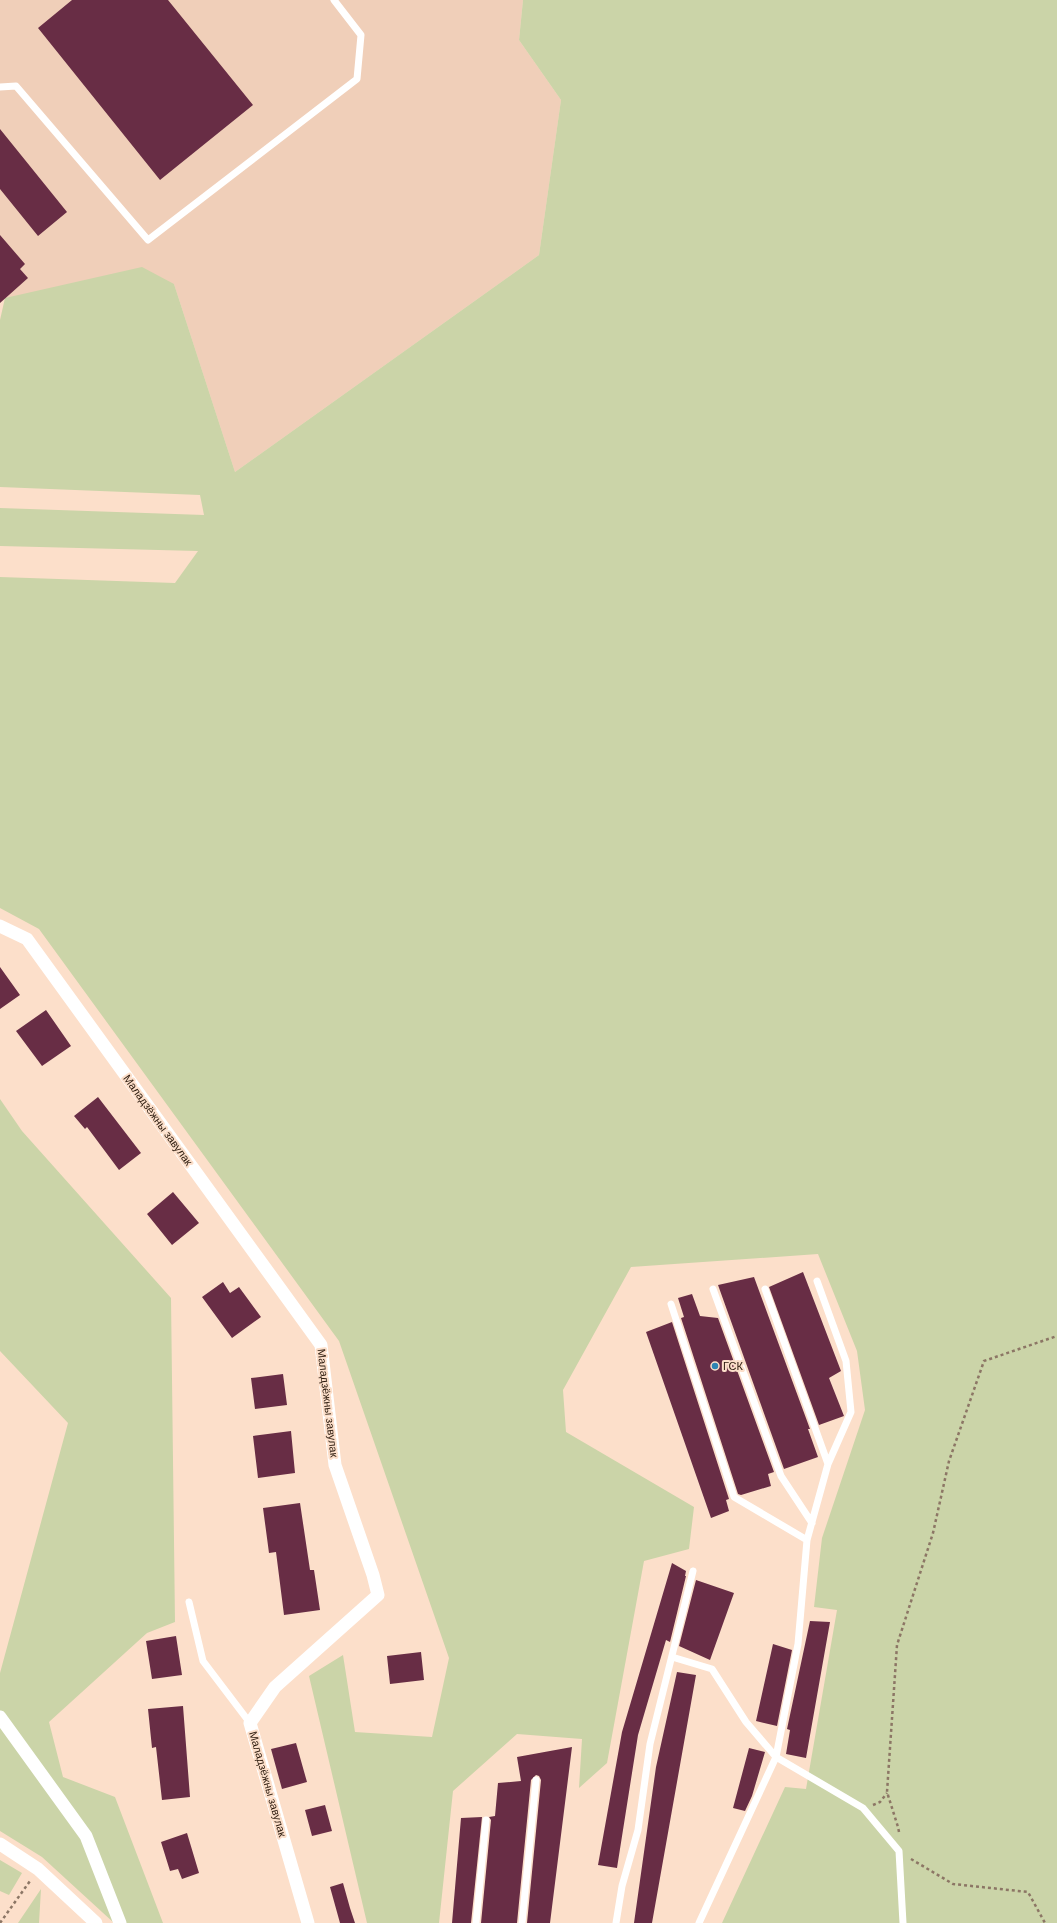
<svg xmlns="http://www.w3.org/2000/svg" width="1057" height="1923" font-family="'DM Sans',sans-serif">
<rect width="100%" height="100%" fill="#fcdfca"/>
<path fill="#f0cfb9" d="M0 0H523L519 40 561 100 539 255 235 472 174 284 5 298 0 292Z"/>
<path fill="#cbd4a8" d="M523 0H1057V1923H722L785 1787 806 1789 837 1610 814 1607 822 1538 865 1410 857 1351 818 1254 631 1267 563 1390 566 1432 694 1507 689 1549 644 1561 607 1763 579 1788 582 1739 517 1734 453 1791 439 1923H367L309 1676 343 1655 355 1732 432 1737 449 1658 339 1341 39 929 0 908V577L175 583 198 551 0 546V508L204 515 200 495 0 487V320L5 298 142 267 174 284 235 472 539 255 561 100 519 40Z
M0 1099 22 1131 171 1298 175 1622 147 1633 49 1722 63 1777 115 1797 163 1923H114L42 1857 0 1831V1673L68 1423 0 1351Z
M0 1860 22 1873 9 1895 0 1891Z
M41 1889 39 1923H18Z"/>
<path fill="#682d45" d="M72 0H168L253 105 160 180 38 28Z
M0 129 67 212 38 236 0 189Z
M0 235 25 264 20 269 28 278 0 303Z
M0 967 20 995 0 1009Z
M46 1010 71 1046 42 1066 16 1031Z
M98 1097 141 1153 119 1170 87 1127 85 1129 74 1116Z
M173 1192 199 1223 172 1245 147 1214Z
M803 1272 841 1371 829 1378 844 1416 819 1425 769 1287Z
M754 1277 810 1429H808L818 1457 784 1469 718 1285Z
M223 1282 230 1293 239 1287 261 1317 232 1338 202 1297Z
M692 1294 700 1316 718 1318 774 1472 768 1474 771 1486 741 1495 738 1494 681 1318 684 1317 678 1298Z
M672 1322 729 1499 726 1500 729 1511 711 1518 646 1332Z
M283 1374 287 1405 255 1409 251 1378Z
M291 1431 295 1473 258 1478 253 1436Z
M300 1503 310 1570H314L320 1610 284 1615 276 1552 269 1553 263 1508Z
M672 1563 686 1571 685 1576H686L670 1642 666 1640 638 1735 617 1868 598 1865 622 1732Z
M696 1580 734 1593 710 1660 679 1646Z
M810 1621 830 1622 806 1758 786 1754 790 1730 787 1729Z
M176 1636 182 1675 152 1679 146 1641Z
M773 1644 792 1650 777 1726 756 1721Z
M421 1652 424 1680 390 1684 387 1656Z
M677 1672 696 1675 652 1923H634L656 1767Z
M183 1706 190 1797 162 1800 156 1747 152 1748 148 1709Z
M296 1743 307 1782 282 1789 271 1749Z
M572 1747 550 1923H527L541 1780 539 1776 536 1775 531 1780 517 1923H481L491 1820 489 1817 495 1816 498 1783 521 1781 517 1757Z
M749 1748 765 1752 752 1796 745 1811 733 1808Z
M325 1805 332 1831 312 1836 305 1810Z
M482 1817 471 1923H452L461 1818Z
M187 1833 199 1873 182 1879 178 1869 170 1871 161 1842Z
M343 1883 350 1908 355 1923H340L330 1887Z"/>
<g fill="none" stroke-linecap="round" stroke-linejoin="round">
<path stroke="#8c7665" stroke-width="2.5" stroke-dasharray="3 3" stroke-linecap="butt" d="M873 1805 880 1802 887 1793
M899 1832 898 1827 887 1792 897 1645 933 1533 949 1461 984 1361 1057 1336
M911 1859 953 1884 1028 1892 1045 1923
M0 1923 30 1881"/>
<path stroke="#fff" stroke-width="7" d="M0 87 16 86 148 240 357 79 361 35 334 0
M817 1281 846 1361 851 1412 828 1464
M713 1289 781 1476 812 1523
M671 1304 734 1497 807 1540
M189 1602 203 1661 250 1723
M672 1657 712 1669 746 1722 776 1757 863 1808 899 1851 903 1923
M476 1923 486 1820
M522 1923 536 1780
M616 1923 622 1886 638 1830 650 1744 693 1571
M699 1923 776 1757 798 1644 807 1540 828 1464 765 1289"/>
<path stroke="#fff" stroke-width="13" d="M0 926 27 939 321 1345 335 1465 373 1575 378 1595 275 1687 250 1723 308 1923
M0 1717 86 1836 120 1923
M0 1844 38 1869 96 1923"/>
</g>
<circle fill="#2e84b3" stroke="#fcdfca" stroke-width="1.5" cx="715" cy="1366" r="4"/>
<g text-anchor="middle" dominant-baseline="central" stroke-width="4" stroke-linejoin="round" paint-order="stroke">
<g font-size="11" fill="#2c1b0e" stroke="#fcdfca">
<text transform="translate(158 1120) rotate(54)">Маладзёжны завулак</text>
<text transform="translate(328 1403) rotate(83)">Маладзёжны завулак</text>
<text transform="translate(268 1784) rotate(74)">Маладзёжны завулак</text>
</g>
<g font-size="11" fill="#2c1b0e" stroke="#fcdfca" text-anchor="start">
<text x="723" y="1366">ГСК</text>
</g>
</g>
</svg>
